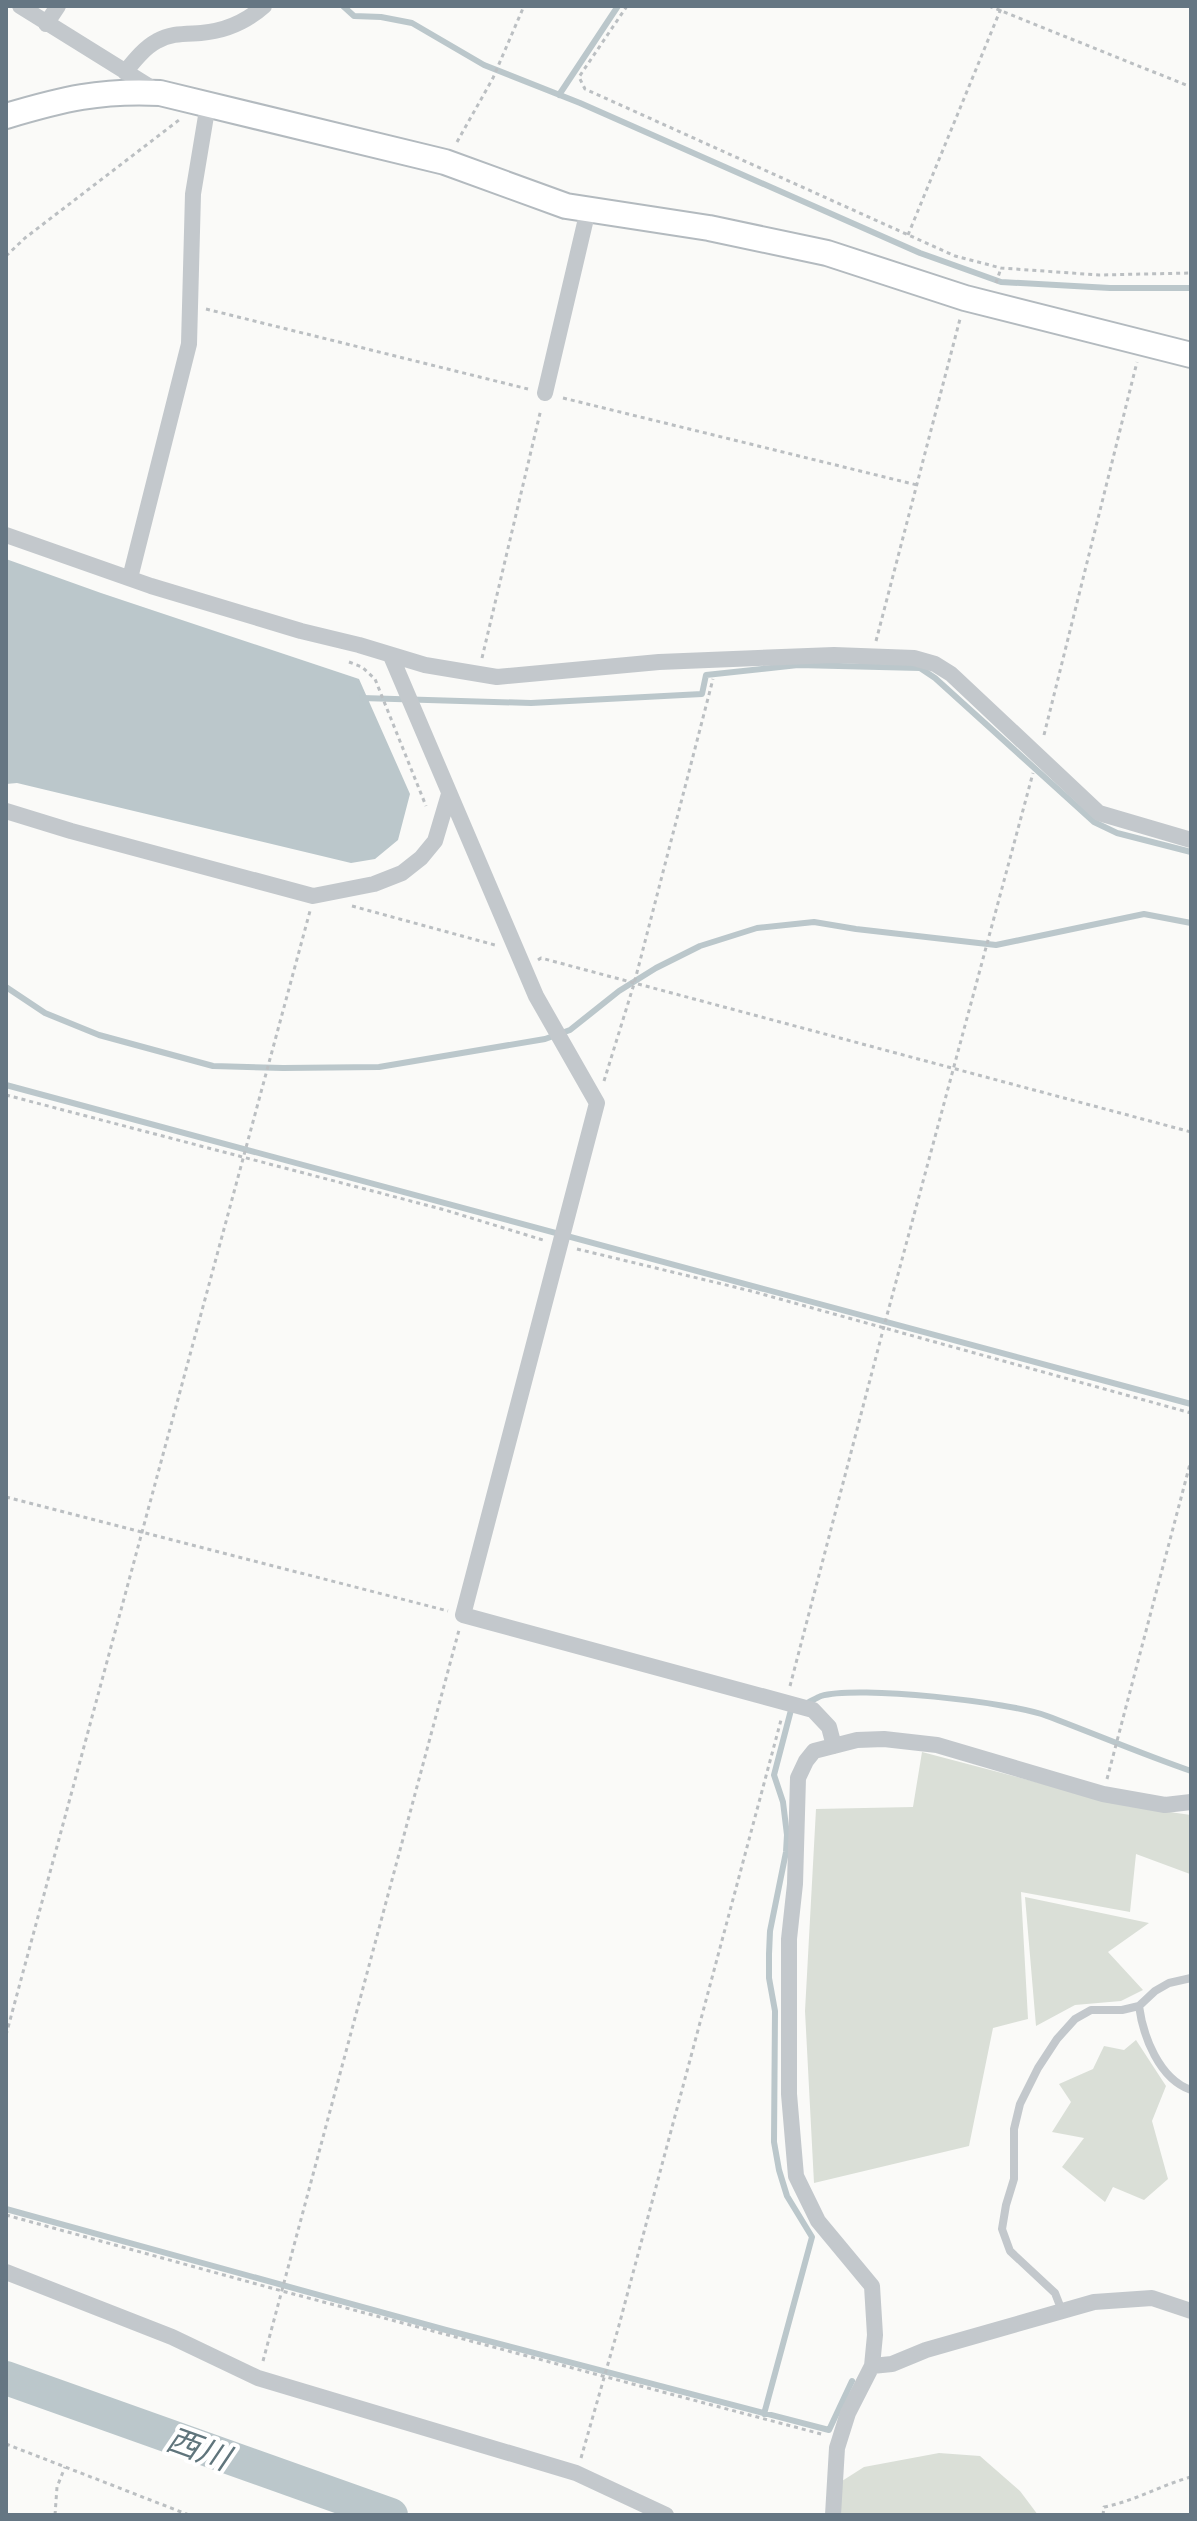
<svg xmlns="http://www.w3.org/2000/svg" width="1197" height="2521" font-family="'Exo 2','Noto Sans JP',sans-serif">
<rect width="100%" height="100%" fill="#fafaf8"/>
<path fill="#dadfd7" d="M922 1752 1127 1806 1191 1815V1871L1190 1874 1136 1854 1130 1912 1021 1892 1028 2019 993 2028 969 2146 814 2183 805 2011 816 1809 913 1807Z
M1025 1897 1149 1923 1108 1952 1143 1990 1121 2001 1075 2005 1036 2026Z
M1136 2040 1166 2086 1152 2121 1168 2179 1144 2200 1113 2187 1105 2202 1062 2167 1084 2138 1052 2132 1071 2102 1059 2084 1093 2069 1104 2046 1124 2050Z
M939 2453 980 2456 1020 2491 1038 2515H833L842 2481 864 2467Z"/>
<path fill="#bbc7cb" d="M6 559 101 593 359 679 410 794 398 840 375 859 351 863 17 783 6 784Z"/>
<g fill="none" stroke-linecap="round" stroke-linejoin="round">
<path stroke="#bbc7cb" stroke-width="6" d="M343 6 354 16 381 17 412 23 484 65 580 103 920 253 1001 282 1110 288H1191
M559 95 618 6
M362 698 531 703 702 694 706 675 798 665 920 668 935 678 1094 822 1117 833 1191 852
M6 987 45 1013 99 1035 213 1066 283 1068 379 1067 545 1039 570 1030 619 991 656 968 700 946 757 928 814 922 856 929 996 945 1144 914 1191 923
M6 1085 1191 1404
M805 1704C810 1702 816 1698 821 1696 857 1685 1011 1702 1047 1716 1095 1734 1142 1754 1191 1771
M6 2209 446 2330 829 2430 852 2381
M764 2414 812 2237 787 2196 779 2170 774 2142 775 2011 769 1978V1954L770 1931 786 1852 787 1835 783 1802 774 1775 791 1710 795 1709"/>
<path stroke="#bbc7cb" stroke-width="34" d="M6 2378 391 2515"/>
<g stroke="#b3babf" stroke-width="28">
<path id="secondary" d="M6 116C63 99 100 90 160 93L445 162 566 206 709 228 827 253 965 298 1191 355"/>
</g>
<path stroke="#bbbfc2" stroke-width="3" stroke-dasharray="4 4" stroke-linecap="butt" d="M627 6 579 77 585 89 955 256 1001 268 1099 275 1191 273
M989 6 1191 87
M457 142 493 78 524 6
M908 235 1002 6
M6 256 25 238 179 120
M996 283 1001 268
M206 309 528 389
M563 398 917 485
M876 641 960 319
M482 658 541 409
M349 662 362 667 375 679 426 806
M1044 735 1137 362
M352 906 495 945
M538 960 541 958 1191 1132
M604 1081 634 984 713 679
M6 1095 445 1210 543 1240
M577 1249 751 1291 1191 1413
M6 1497 448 1611
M790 1686 883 1330 1033 773
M1107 1779 1191 1460
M6 2035 310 911
M6 2215 282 2291 825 2435
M263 2361 459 1630
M6 2444 189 2515
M581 2458 618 2329 781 1720
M55 2515 57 2487 65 2467
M1103 2515 1104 2507C1135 2501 1161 2485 1191 2477"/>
<path stroke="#c3c8cc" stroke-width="8" d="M1139 2006C1143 2036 1159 2079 1191 2090
M1062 2311 1055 2293 1010 2251 1002 2229 1006 2205 1014 2179V2129L1020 2104 1038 2068 1057 2039 1075 2019 1091 2010H1122L1139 2006 1155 1991 1169 1983 1191 1978"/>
<path stroke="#c3c8cc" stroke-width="16" d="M20 6 155 90
M46 24 58 6
M125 72C134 61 144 48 157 41 171 33 185 34 201 33 225 31 246 22 264 6
M545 393 588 210
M6 535 151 586 301 631 359 645 425 665 497 677 659 662 834 655 914 658 935 664 951 674 1099 813 1191 840
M130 578 189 344 193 194 208 104
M391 656 536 996 597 1103 463 1615 813 1710 829 1727 834 1746
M6 811 71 831 313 896 374 884 402 873 421 858 435 841 449 794
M6 2272 172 2337 258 2378 576 2473 666 2515
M872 2366 892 2364 926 2350 1094 2302 1152 2298 1191 2311
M833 2515 837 2448 848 2413 872 2366 875 2335 872 2286 818 2221 796 2176 789 2094V1939L795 1884 798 1778 806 1761 814 1751 857 1740 884 1739 937 1745 1103 1794 1165 1805 1191 1802"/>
<use href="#secondary" stroke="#fff" stroke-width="24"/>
</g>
<g text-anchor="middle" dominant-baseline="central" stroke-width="8" stroke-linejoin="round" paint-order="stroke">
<g font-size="32" font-style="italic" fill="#60757c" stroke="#fff">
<text transform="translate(199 2447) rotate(20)">西川</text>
</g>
</g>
<rect width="1197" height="2521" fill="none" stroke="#657683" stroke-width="16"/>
</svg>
